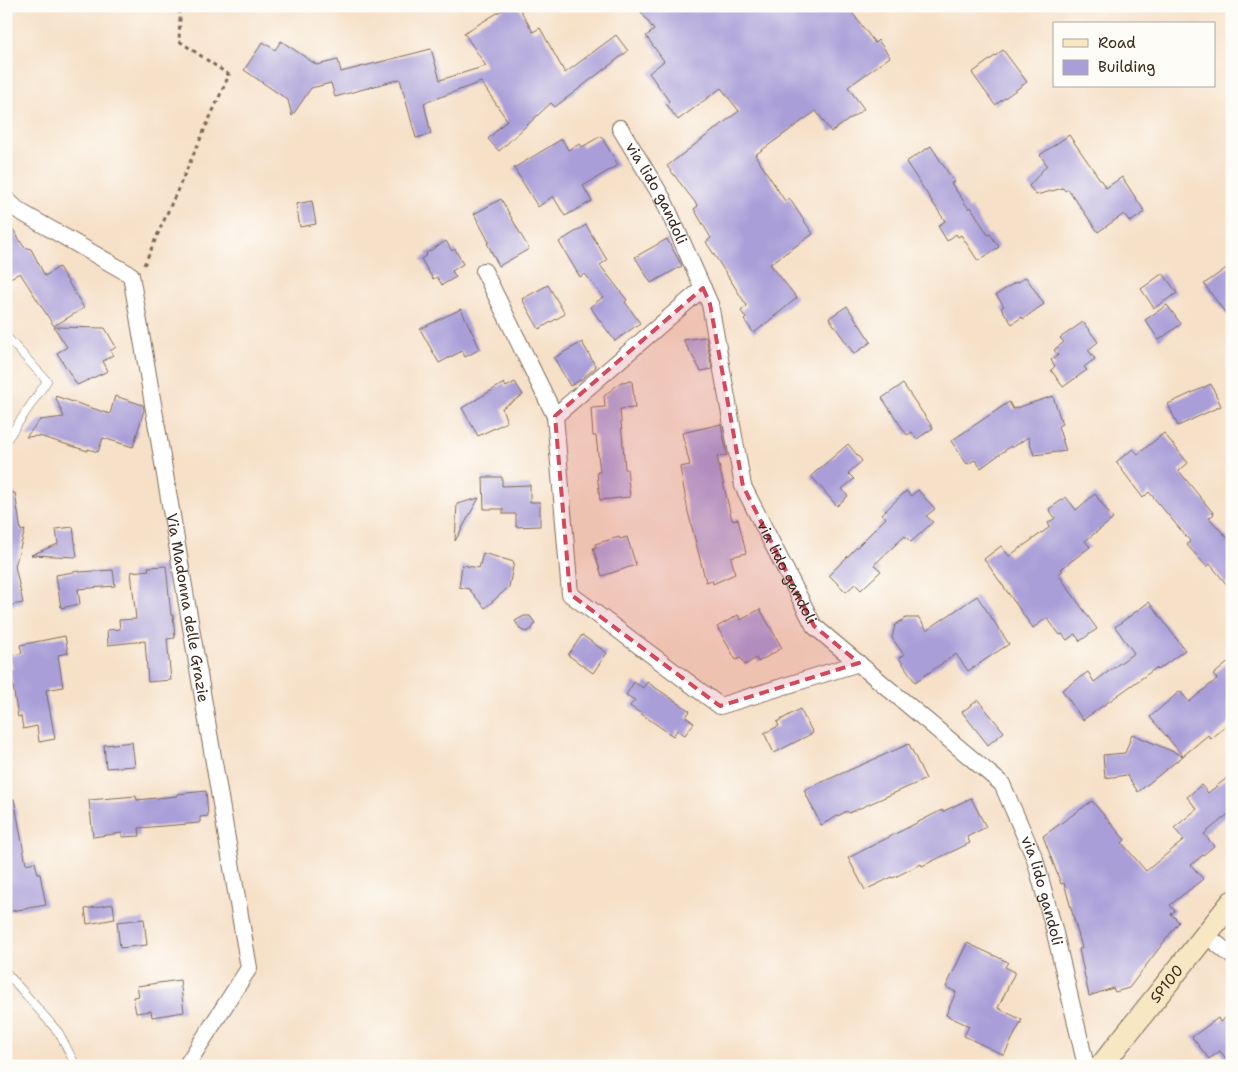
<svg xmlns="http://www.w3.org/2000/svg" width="1238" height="1072" font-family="'Shantell Sans',sans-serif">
<rect width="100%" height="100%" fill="#fdfcf7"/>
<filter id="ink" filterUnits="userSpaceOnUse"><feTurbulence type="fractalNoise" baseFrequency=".02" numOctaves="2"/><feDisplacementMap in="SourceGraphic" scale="10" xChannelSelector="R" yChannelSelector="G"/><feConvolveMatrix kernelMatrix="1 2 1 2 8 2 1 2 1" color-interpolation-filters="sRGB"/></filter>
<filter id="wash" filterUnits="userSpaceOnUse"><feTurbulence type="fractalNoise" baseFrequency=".0096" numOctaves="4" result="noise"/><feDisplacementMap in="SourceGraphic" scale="20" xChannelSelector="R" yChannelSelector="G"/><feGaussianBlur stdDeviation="1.12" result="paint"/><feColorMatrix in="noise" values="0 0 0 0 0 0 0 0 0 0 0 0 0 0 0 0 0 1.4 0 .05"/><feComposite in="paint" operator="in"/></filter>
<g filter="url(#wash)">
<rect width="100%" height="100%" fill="#f6e0c7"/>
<g id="blocks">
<path fill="#a99ed8" d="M509 6H518L533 32 540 28 565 73 616 35 628 51 555 107 551 103 499 151 488 139 507 120 481 82 424 103 431 134 416 138 400 79 335 97 331 83 311 88 292 116 288 100 244 70 263 42 275 50 281 41 317 65 338 60 341 72 431 49 440 80 486 66 464 33Z
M637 6H847L875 43 878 40 890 57 848 87 864 109 831 132 816 111 755 155 785 201 789 198 813 234 770 264 797 298 754 333 744 320 746 318 741 311 747 306 706 242 711 238 694 209 698 206 667 166 739 111 721 88 678 120 666 104 669 101 649 73 664 61 646 36 654 30Z
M1003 50 1027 82 995 105 972 73Z
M1069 135 1106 188 1122 177 1145 212 1130 222 1124 214 1098 232 1068 189 1065 191 1063 188 1036 195 1029 186 1047 165 1040 155Z
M601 136 618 165 583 186 592 201 565 216 553 196 538 207 514 168 562 139 568 150 580 144 582 147Z
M931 146 954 182 951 183 969 209 971 207 988 235 990 234 999 247 978 261 961 235 958 237 956 234 947 241 938 226 945 221 906 162Z
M501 199 529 249 499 266 487 243 489 242 474 214Z
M312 201 316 224 300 227 296 204Z
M6 218 24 247 31 249 45 276 59 267 84 308 54 326 20 273 6 280Z
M586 225 607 260 600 265 627 300 625 302 640 323 615 341 590 307 603 297 585 274 580 277 559 242Z
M667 239 682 266 651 283 635 257Z
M446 241 452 251 455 249 463 264 452 271 456 277 442 285 437 277 433 279 421 259 427 255 426 253Z
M1232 264V322L1204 284Z
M1163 273 1177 293 1154 308 1141 289Z
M1026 277 1044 304 1023 319 1022 317 1012 324 1001 308 1004 306 996 295 1016 282 1017 283Z
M548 285 565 314 539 329 522 299Z
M1167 305 1181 324 1159 340 1145 320Z
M847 306 871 342 854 354 829 318Z
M461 309 480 349 465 357 462 351 439 363 420 329Z
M1083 322 1098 342 1088 350 1095 359 1084 367 1087 370 1063 387 1051 370 1055 366 1051 360 1058 355 1054 350 1064 342 1060 338Z
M54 327 105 328 116 347 110 351 113 355 103 361 108 371 77 385 57 353 67 347Z
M706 337 712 369 701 371 683 340Z
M582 342 596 367 582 379 570 386 554 358Z
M632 381 635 408 620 409 625 469H627L630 497 600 500 597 472H600L596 436H593L591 408 605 407 604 396 621 382Z
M515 382 523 395 502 408 507 422 478 436 462 408 504 383 506 387Z
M903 384 933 428 917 439 912 432 907 435 882 398Z
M1211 384 1221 406 1178 426 1168 404Z
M55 396 110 414 115 396 143 405 144 410 133 447 103 438 98 452 88 449V451L39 436 26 437 40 420 64 417Z
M1053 396 1062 424 1058 426 1066 451 1034 455 1028 437 1012 448 1011 446 981 468 975 460 967 464 951 441 1009 402 1013 409Z
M721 424 727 455 717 457 732 520 738 519 746 553 731 557 735 574 713 584 712 580 706 582 688 512 680 467 690 465 682 433Z
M1164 433 1188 463 1179 471 1214 514 1209 518 1232 543V591L1210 564 1207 567 1187 545 1190 541 1149 492 1143 498 1116 462 1133 449 1138 454Z
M848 444 862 461 848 473 854 479 842 489 848 496 837 506 811 476Z
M483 477H502V486L530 485V502H540V526L516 527V514H503V509H484Z
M918 490 935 509 926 516 933 522 911 542 905 536 896 544 874 565 881 571 861 590 855 584 846 592 829 575 886 518 882 514 906 491 911 496Z
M6 493H15L21 531 25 530 15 566 23 603 6 606Z
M1095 494 1113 519 1085 541 1090 547 1061 569 1063 571 1058 574 1097 629 1080 641 1075 634 1067 640 1062 634 1060 635 1047 618 1033 628 984 559 1001 546 1009 556 1050 527 1048 523 1055 518 1049 509 1066 497 1076 510Z
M479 498 455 541 457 504Z
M73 527 77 557 31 555 58 544 56 529Z
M619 537 620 539 627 537 636 565 602 576 593 548 596 547 595 544Z
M483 553 514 562 509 587 485 608 469 589 459 587 462 565 479 568Z
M166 566 171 615H173L175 638 167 639 171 680 148 682 145 641 108 645 107 630 120 629 119 620 136 619 131 572 149 570 148 567Z
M113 570 115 586 78 589 80 604 61 608 56 575 79 571V572Z
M977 596 1009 644 968 671 956 654 915 682 899 658 904 655 892 638 895 625 906 618H919L927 630Z
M1149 602 1185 650 1158 670 1156 668 1083 720 1062 690 1088 672 1094 682 1134 653 1115 627Z
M760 609 782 648 758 662 756 658 745 665 741 658 736 660 717 627 738 615 741 620Z
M524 616H530L535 623 532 629 526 632 521 630 515 621Z
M582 635 607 653 593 673 568 655Z
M65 636 68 653 58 655 63 687 46 690 55 739 39 742 37 726 23 729 21 716 18 717 10 669H13L10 656 22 653 20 645Z
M1232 659V721L1211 739 1208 735 1183 756 1150 717 1180 691 1189 702 1217 679 1213 675Z
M634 682 643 688 647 682 690 711 686 717 694 723 685 735 677 730 673 736 630 706 635 700 626 695Z
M978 700 1004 732 988 745 962 712Z
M800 709 813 733 774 753 764 733 779 726 777 722Z
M1132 734 1183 756 1138 792 1127 775 1105 778 1103 755 1125 753Z
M132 742 135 766 106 768 104 745Z
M909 744 926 779 849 813 847 811 821 825 804 790Z
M1232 774V811L1204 834 1214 846 1191 865 1203 879 1170 905 1175 911 1171 914 1179 922 1129 988 1115 992 1113 988 1089 996 1079 949 1082 948 1064 883 1061 884 1043 836 1092 801 1125 840 1122 843 1146 871 1184 840 1174 828 1197 809 1187 797 1201 785 1208 793Z
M206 791 208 816 200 817V823L139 828 140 836 122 837V833L93 837 89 800 136 796 137 800 177 796V794Z
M971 798 986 827 967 837 970 843 922 866 921 864 893 878 892 877 865 890 848 858 942 810V812Z
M14 799 26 864 35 862 38 874H40L46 905 6 912V800Z
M113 904 115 919 87 924 85 909Z
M144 919 147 945 120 948 117 922Z
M967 943 1008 962 1005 967 1015 972 998 1008 1022 1020 1004 1055 964 1036 969 1026 946 1015 956 992 946 987Z
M180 980 184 1012 152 1017 151 1011 136 1013 133 997 139 996 137 986Z
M1232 1013V1066L1220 1051 1209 1059 1192 1037 1218 1018 1220 1022Z"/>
</g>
</g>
<g filter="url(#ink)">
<use href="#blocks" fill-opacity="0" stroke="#7c6a59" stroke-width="1"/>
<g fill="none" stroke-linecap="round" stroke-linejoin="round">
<g stroke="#7c6a59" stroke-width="9">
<path id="service" d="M6 336 47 381 6 441
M6 972 59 1033 76 1066"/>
</g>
<g stroke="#7c6a59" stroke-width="18">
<g id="minor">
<path id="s1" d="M620 128 663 199 710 304 743 486 814 626 1002 784 1035 859 1054 929 1086 1066"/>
<path id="s2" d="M6 199 19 211 131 275 249 968 186 1066"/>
<path d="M484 271 555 416"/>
<path d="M703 288 555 416 570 594 720 706 859 663"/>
<path d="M1206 935 1232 956"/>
</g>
</g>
<g stroke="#7c6a59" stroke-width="24">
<g id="secondary">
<path id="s3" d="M1101 1066 1232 902"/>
</g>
</g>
<path stroke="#7c6a59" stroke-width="3" stroke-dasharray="4 4" stroke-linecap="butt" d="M142 6 159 8 162 6
M144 265 229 75 179 41 180 18 179 8 175 6"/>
<use href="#service" stroke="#fff" stroke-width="8"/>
<use href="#minor" stroke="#fff" stroke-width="16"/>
<use href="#secondary" stroke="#f7e8c3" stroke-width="22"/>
</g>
</g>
<path fill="#d1495b" fill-opacity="0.2" stroke="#d1495b" stroke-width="4" stroke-dasharray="10 6" stroke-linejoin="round" d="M703 288 710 304 743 486 814 626 859 663 720 706 570 594 555 416Z"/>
<g text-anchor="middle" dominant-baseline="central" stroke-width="4" stroke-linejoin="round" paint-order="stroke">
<g font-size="15" fill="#3b2a1e" stroke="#fdfcf7">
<text stroke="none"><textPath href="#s1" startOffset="75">via lido gandoli</textPath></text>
<text stroke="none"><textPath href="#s1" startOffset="480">via lido gandoli</textPath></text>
<text stroke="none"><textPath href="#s2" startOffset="484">Via Madonna delle Grazie</textPath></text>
<text stroke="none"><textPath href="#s1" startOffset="900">via lido gandoli</textPath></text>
<text stroke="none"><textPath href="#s3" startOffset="105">SP100</textPath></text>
</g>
</g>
<rect width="1238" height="1072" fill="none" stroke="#fdfcf7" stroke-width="25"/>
<rect x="1053" y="22" width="162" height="65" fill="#fdfcf7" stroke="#afa8a0"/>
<rect x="1063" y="39" width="25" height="8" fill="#f7e8c3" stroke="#afa8a0"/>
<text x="1098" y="48" font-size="15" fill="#3b2a1e">Road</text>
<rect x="1063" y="60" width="25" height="15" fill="#a99ed8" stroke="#afa8a0"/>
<text x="1098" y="72" font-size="15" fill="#3b2a1e">Building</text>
</svg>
